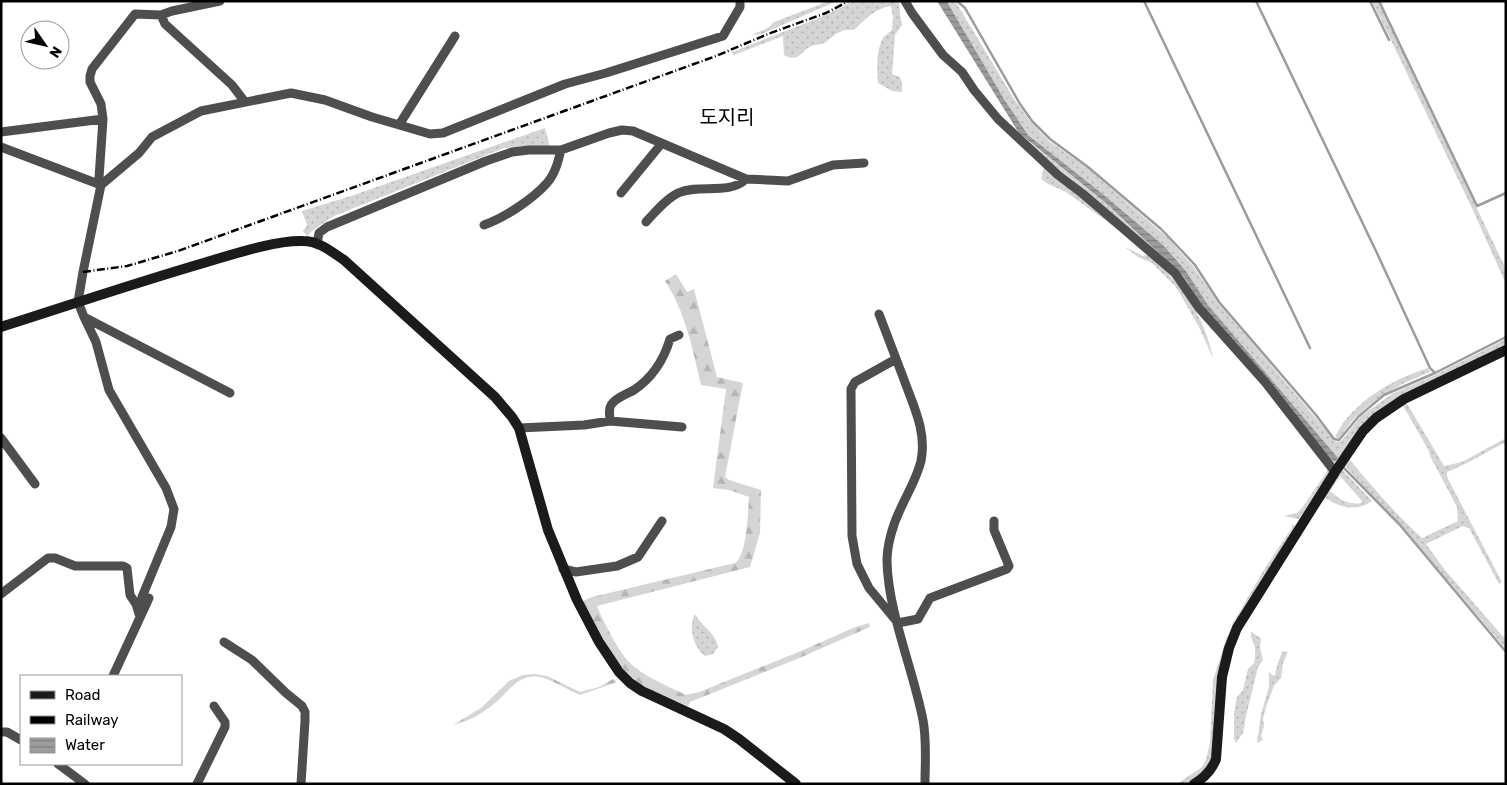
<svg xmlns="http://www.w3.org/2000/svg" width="1507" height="785" font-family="Rubik,'Noto Sans KR',sans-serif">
<defs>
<pattern id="grass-dots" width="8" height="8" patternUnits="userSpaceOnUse" patternTransform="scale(1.25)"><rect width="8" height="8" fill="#d5d5d5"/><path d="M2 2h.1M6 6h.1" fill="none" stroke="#b5b5b5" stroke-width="1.8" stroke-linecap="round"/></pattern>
<pattern id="forest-firs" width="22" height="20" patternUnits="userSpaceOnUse" patternTransform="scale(1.25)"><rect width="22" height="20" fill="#d5d5d5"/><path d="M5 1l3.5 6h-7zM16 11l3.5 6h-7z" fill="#b5b5b5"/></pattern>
<pattern id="water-rules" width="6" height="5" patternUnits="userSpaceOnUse" patternTransform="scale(1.25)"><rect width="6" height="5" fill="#9c9c9c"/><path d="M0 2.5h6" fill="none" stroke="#7d7d7d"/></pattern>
</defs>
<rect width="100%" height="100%" fill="#fff"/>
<path fill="url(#grass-dots)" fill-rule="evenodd" d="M829 1H837L762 34 751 35 768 28 774 22Z
M854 1H899L900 14 902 25 895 35 892 74 900 77 902 83V92L892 91 878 83C877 69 876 51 883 38 885 35 889 33 892 30L893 17 891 6C876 8 864 20 854 30 840 29 836 34 826 42 822 45 816 44 811 46 800 52 799 63 784 55L783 36 734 55 732 52 819 18Z
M947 1H955L957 4 1014 99 1029 120 1049 141 1086 167 1168 238 1193 266 1218 303 1336 442 1341 441 1361 416 1392 394 1435 375 1506 339V347L1393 400 1371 417 1358 431 1338 458 1208 305 1186 271 1163 245 1099 191 1028 135 1004 99Z
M1372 1H1378L1504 265 1506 284 1472 208Z
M1009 126 1107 204 1184 277 1203 307 1269 383 1329 458 1335 462 1334 465 1267 383 1203 310 1186 285 1171 267 1071 179 1032 148Z
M545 128 550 147 525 146 504 148 334 216 313 230 307 236 303 231 307 225 302 211 354 195Z
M1044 167 1114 224 1112 225 1066 192 1048 184 1041 179Z
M1125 247 1143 256 1149 254C1181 284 1204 314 1213 358L1199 327 1176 287 1152 263 1138 257Z
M1428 368 1430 372C1395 386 1362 403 1341 436L1338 438 1335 436C1338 432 1340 427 1343 423 1364 396 1396 378 1428 368Z
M1406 402 1444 466 1462 462 1506 438V442C1486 452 1468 464 1447 472V477L1502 582 1499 584 1469 528 1463 526 1426 544 1445 570 1506 640V649L1401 525 1386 512 1343 463 1349 456 1350 460C1373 488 1396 514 1422 538L1458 521 1457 507 1430 456 1429 451 1402 404Z
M1328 467 1330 471 1299 519 1284 516 1297 513 1302 508 1326 473Z
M1340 467 1372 501C1357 512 1340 508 1326 498L1324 501 1323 495ZM1340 476 1363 502C1352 507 1338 499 1330 491Z
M1292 524 1295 526 1236 623 1214 752 1209 767 1190 784H1177L1202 767 1206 760 1210 743 1213 680 1226 640 1233 623 1265 568 1292 528Z
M695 614C702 627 715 632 718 647L713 654 705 656C693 647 688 627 695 614Z
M1251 632 1261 638 1260 648 1263 660 1258 667 1246 716 1243 733 1236 743 1234 739V713L1237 697 1243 690 1248 669 1254 663 1255 658V647L1251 637Z
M1283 651 1288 652 1283 663 1281 678 1274 686 1266 707 1263 719 1264 726 1261 736 1263 740 1257 743 1261 714 1269 687V672L1272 675H1275L1278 662Z"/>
<path fill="url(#forest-firs)" d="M676 274 687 292 694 289 717 377 743 383 725 477 729 480 761 490 760 533 750 567 597 606C603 621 618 650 628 661 642 676 668 686 686 695L699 692 801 651 853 628 869 623 870 627 797 659 690 702 688 706C672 699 655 693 641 684 615 668 598 628 583 601L592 597 735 563C747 556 748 511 749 497L729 490 713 488 726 389 701 385C693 350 685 311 665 281Z
M535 674 547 676 580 692 599 687 613 679 617 682 580 695C568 690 556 682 544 678 520 671 510 690 495 703 482 714 469 721 453 725L481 708 509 681 523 675Z"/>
<path fill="url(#water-rules)" d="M937 1H947L949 5 1004 99 1028 135 1099 191 1163 245 1186 271 1208 305 1338 458 1335 462 1329 458 1203 307 1184 277 1107 204 1019 133Z"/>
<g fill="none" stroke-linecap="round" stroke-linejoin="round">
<path stroke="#9c9c9c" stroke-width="2.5" d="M957 1 965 8 1020 104 1032 121 1050 139 1088 167 1161 229 1182 251 1195 265 1219 302 1316 415 1334 439 1339 440 1359 416 1384 395 1435 373 1506 337
M1144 1 1310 348
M1256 1 1376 251 1430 368 1435 373
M1370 1 1389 40
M1379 1 1477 206 1506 193
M1343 467 1400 525 1506 652"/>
<path stroke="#4e4e4e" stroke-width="9" d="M905 1 912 13 943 55 962 72 974 90 998 119 1058 175 1083 194 1175 273 1199 308 1265 382 1335 472
M161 15 165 24 232 85 245 102
M399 125 455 36
M1 132 103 119
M1 147 101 185
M101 185 99 178 103 119 101 104 90 82V76L92 69 135 14 161 15 172 11 220 1
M621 193 662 143
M646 222C655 212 666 199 678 193 700 183 728 196 746 179
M484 225C504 218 533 199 547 183 555 174 558 162 561 150
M317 244 319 233 327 227 486 161 512 152 529 150H561L609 133 622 130 633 131 746 179 788 181 833 165 864 163
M879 314C887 335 895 356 903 377 913 405 927 431 921 461 917 478 907 494 900 510 893 524 887 545 887 561 888 612 913 669 923 720 927 741 925 762 925 784
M84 317 96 342 109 390 166 488 174 509 171 527 142 597 140 616
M896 359 855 382 851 389 852 536 857 564 869 588 898 623 918 619 930 598 1007 569 1009 566 994 530V521
M230 393 84 317 78 302 83 272 101 185 139 153 152 137 201 111 291 93 325 100 372 117 430 134 443 133 565 84 606 73 723 36 740 7V1
M610 421C610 415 608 410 611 405 615 398 627 394 634 390 652 378 664 359 670 339L679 335
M519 428 584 425 610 421 682 427
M1 438 35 484
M563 569 576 572 617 566 638 557 662 521
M1 594 48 558H55L75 566H123L127 568 130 595 136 604 139 614
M224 642 252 660 286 693 302 706 305 712V721L301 784
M113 676 149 598
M1 732H7L21 740
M58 764 85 784
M197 784 225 727V722L214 706"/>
<path stroke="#1b1b1b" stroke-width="10" d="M1 327C70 305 138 282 207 262 234 254 276 240 303 241 319 241 332 252 344 260L495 397 512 417 519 428 548 530 577 600 599 642 619 672 630 683 642 691 724 729 739 739 796 784
M1194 784C1204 778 1212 770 1216 759L1222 677 1229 648 1237 628 1335 472 1363 431 1376 418 1404 399 1506 350"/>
<path stroke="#000" stroke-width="2.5" stroke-dasharray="8 2.5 1 2.5" stroke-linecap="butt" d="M83 272 127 266 178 251 716 56 768 34 826 13 849 1"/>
</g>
<g text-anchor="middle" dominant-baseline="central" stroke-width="5" stroke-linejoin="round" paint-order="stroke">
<g font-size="20" fill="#000" stroke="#fff">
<text x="727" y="117">도지리</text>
</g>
</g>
<rect width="1507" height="785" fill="none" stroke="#000000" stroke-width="5"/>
<rect x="20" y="675" width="162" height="90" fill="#ffffff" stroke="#999999"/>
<rect x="30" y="691" width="25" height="8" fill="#1b1b1b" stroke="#999999"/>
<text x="65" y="700" font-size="15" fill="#000000">Road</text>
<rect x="30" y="716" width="25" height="8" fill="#000000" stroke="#999999"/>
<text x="65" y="725" font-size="15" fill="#000000">Railway</text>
<rect x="30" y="738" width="25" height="15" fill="url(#water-rules)" stroke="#999999"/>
<text x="65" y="750" font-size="15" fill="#000000">Water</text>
<g transform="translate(45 45) rotate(124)"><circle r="24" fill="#ffffff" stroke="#999999"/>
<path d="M0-4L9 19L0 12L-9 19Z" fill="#000000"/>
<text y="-8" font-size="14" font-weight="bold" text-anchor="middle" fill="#000000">N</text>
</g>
</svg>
